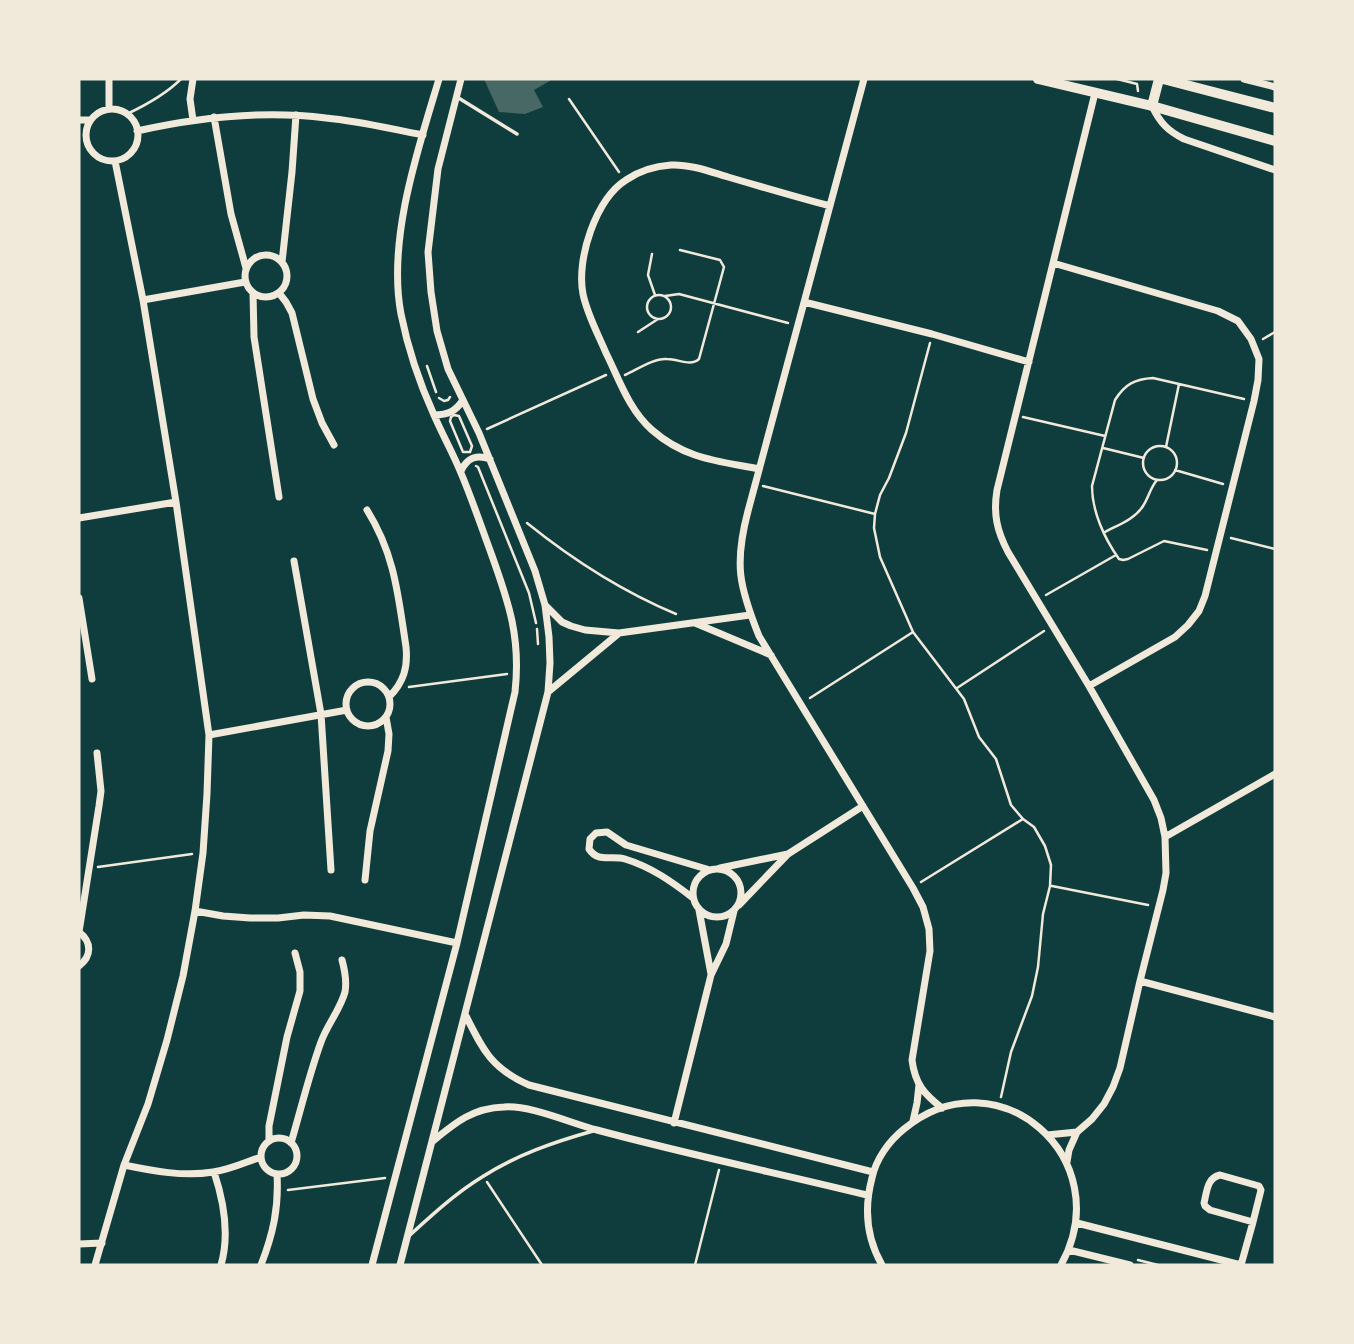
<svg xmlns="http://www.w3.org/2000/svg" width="1354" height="1344" font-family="Georgia,serif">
<rect width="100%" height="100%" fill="#0f3d3e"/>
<path fill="#486865" d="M484 79H553L534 90 543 107 525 114 499 112Z"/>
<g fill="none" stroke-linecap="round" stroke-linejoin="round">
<path stroke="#f1e9da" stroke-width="2.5" d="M1117 79 1137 84 1138 91
M569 99 619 172
M127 114C146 105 166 94 181 79
M652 254 648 275 655 295
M647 307a12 12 0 1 1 24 0a12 12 0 1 1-24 0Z
M665 296 679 294 788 323
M638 332 658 319
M1263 339 1275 332
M930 343 906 433 889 478 880 495 875 514 874 528 880 557 913 632 964 699 979 737 996 759 1011 805 1023 819 1034 827 1045 846 1051 865 1050 886 1043 914 1038 967 1032 996 1011 1052 1001 1097
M427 366 436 392
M625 375C638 369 654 358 667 359 679 359 690 367 699 359L724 267 720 260 680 250
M439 398 444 401 448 400 450 397
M454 415 459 416 472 446 470 452H463L450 421 451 417Z
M1023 417 1105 436
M487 429 606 375
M1143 463a17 17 0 1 1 34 0a17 17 0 1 1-34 0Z
M1166 447 1179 384
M1103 448 1144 458
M476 466 478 467 529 593 536 623
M1175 470 1223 484
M763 486 875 514
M527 523C573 560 621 591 676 614
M1105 532C1118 525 1135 519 1143 506 1149 497 1150 488 1157 480
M1231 538 1275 549
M1207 550 1164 541 1128 559 1123 560 1119 559C1104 538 1092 511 1092 486L1115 400C1125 384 1135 379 1153 378L1244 399
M1046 595 1116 555
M537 629 538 644
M409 687 507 674
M957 688 1044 631
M810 698 913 632
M98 867 192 854
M921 882 1023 819
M1052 886 1148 905
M487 1182 542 1265
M288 1190 385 1178
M1138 1260 1158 1265
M695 1265 719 1170"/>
<path stroke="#f1e9da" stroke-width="3.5" d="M457 97 517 134
M410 1235C433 1214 456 1193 482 1177 516 1155 554 1142 593 1131"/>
<path stroke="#f1e9da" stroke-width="7" d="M109 79V109
M864 79 748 511C734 564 739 586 759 636L913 888 923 907 929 929 930 951 912 1060C915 1084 924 1094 942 1108
M1244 79 1275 87
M1152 106C1160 123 1168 131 1184 139L1275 170
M86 135a26 26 0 1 1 52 0a26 26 0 1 1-52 0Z
M214 117 231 214 246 268
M79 120H90
M193 120 190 99 193 79
M137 131C200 117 263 110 326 118 359 121 391 129 423 135
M245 276a21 21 0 1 1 42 0a21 21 0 1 1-42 0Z
M282 262 292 172 296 115
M1053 263 1218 311 1238 321 1251 339 1259 359 1258 380 1254 401 1205 596 1199 611 1188 625 1175 637 1089 686
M253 293 254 337 279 497
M279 293 286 302 292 313 313 399 322 423 334 445
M143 300 245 282
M804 302 932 334 1029 362
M434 415C448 415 456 411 463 400
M759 469C718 461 685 459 652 430 629 410 619 379 606 353 598 334 587 314 583 294 576 259 596 199 626 180 639 171 656 166 671 165 690 164 711 172 728 177 762 187 796 197 830 206
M461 471C467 458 476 454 490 459
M367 510C395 555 398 595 406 647 408 667 404 682 389 697
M79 518 176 502
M294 561 321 714 331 870
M79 598 92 679
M545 605 562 622 571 626 585 630 619 633 750 615
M695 623 771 655
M346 704a22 22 0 1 1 44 0a22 22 0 1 1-44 0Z
M548 692 618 634
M209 735 347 710
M1165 837 1275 774
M720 868 788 854
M693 893a24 24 0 1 1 48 0a24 24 0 1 1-48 0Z
M365 880 370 831 388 751 389 734 386 717
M693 898C671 881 651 867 625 859 611 855 598 863 589 849L590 839 596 833 607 832 626 845 710 870
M739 905 788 854 863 806
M699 910 711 974
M195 911 223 916 250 918H278L304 915 330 916 457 943
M79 932 99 806 101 791 97 753
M79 932C92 942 92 956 79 966
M1140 981 1275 1017
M465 1014C483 1050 491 1068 529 1085L873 1172
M913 1121 917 1103 919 1085
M674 1123 711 975 726 944 734 911
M1047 1135 1077 1132
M261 1156a18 18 0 1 1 36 0a18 18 0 1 1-36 0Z
M269 1141V1126L287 1037 300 991V972L295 953
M433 1141C456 1122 473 1108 504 1107 531 1105 570 1123 597 1130 686 1154 777 1173 867 1195
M291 1143C301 1109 309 1075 321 1042 327 1025 340 1010 345 992 347 981 345 971 342 960
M1067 1162 1069 1150 1077 1132 1092 1119 1104 1104 1113 1087 1120 1068 1140 981 1163 890 1166 873 1165 837 1161 818 1154 800 1089 686 1008 552C997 531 993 514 997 490L1095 93
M124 1165C153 1171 184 1177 213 1172 229 1170 246 1162 261 1157
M214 1172C224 1202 230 1234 221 1265
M1220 1175 1259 1186 1261 1190 1253 1222 1210 1210 1205 1206 1204 1203C1207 1191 1207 1178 1220 1175Z
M1077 1223 1241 1265
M79 1244 102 1243
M1069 1250 1130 1265
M95 1265 124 1165 148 1104 167 1040 183 976 195 911 203 853 207 794 209 735 176 502 143 300 115 161
M261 1265C273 1234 279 1208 277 1174
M372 1265 457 943 515 692C521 638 509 603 491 553 481 526 472 499 461 473 453 453 442 434 434 415 419 382 408 349 401 314 387 240 418 149 439 79
M400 1265 548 692 550 663 549 637 545 605 535 571 479 433 448 369 437 331 431 292 428 252 438 169 461 79
M882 1265C866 1237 864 1208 872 1178 876 1159 889 1141 904 1129 997 1052 1120 1158 1061 1265
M1241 1265 1253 1222"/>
<path stroke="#f1e9da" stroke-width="10" d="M1038 79 1152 106 1275 141
M1163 79 1275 108
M1152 106 1159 79"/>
</g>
<rect width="1354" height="1344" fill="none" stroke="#f1e9da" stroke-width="161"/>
</svg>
